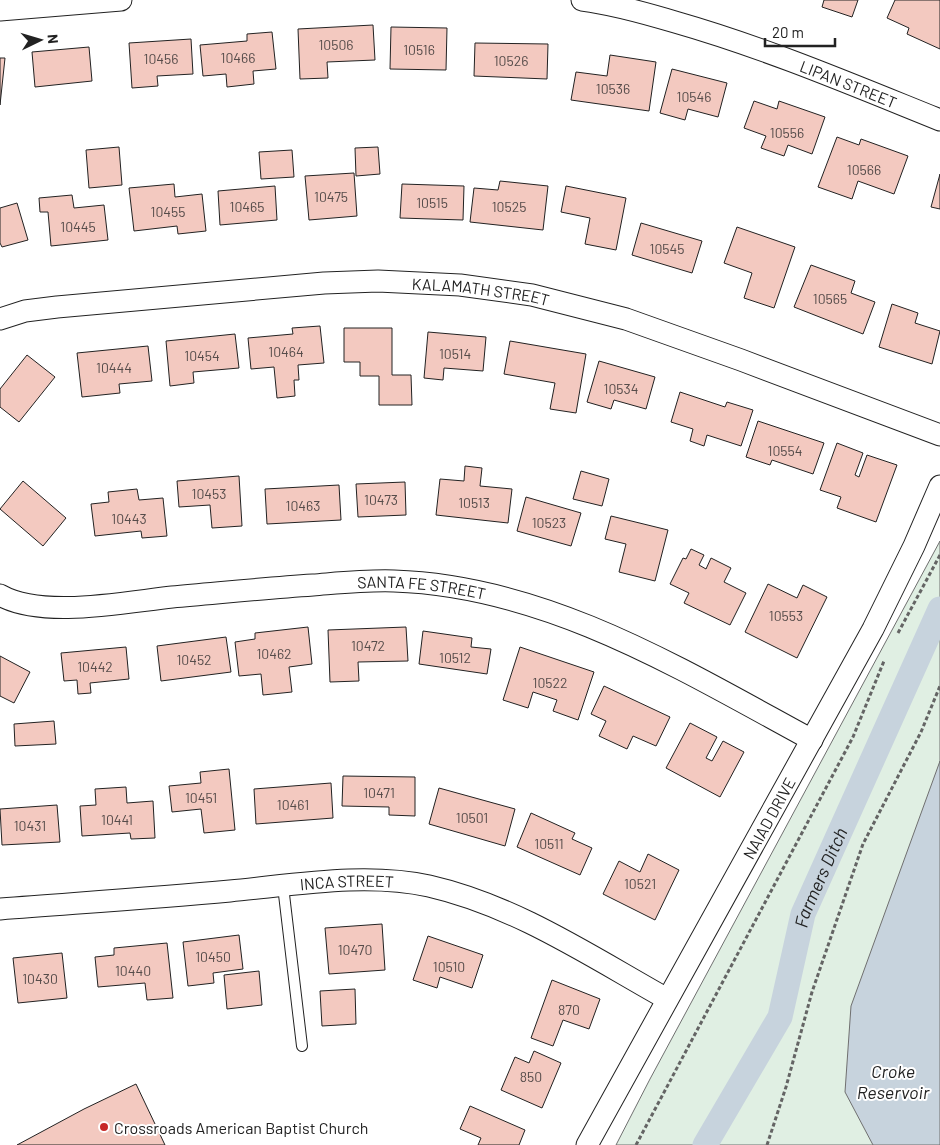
<svg xmlns="http://www.w3.org/2000/svg" width="940" height="1145" font-family="Barlow,sans-serif">
<rect width="100%" height="100%" fill="#fff"/>
<path fill="#e0efe3" stroke="#6f6f6f" d="M940 541V1145H616L650 1079Z"/>
<path fill="#c7d3dd" stroke="#6f6f6f" d="M940 761V1145H873L845 1092 851 1006Z"/>
<g fill="none" stroke-linecap="round" stroke-linejoin="round">
<path stroke="#c7d3dd" stroke-width="25" id="s1" d="M705 1145 780 1017 803 914 940 609"/>
</g>
<path fill="#f3c9c0" stroke="#222" d="M824 0H858L852 17 822 7Z
M895 0H940V49L907 34 909 28 887 18Z
M373 25 375 60 327 62 328 78 300 79 298 29Z
M391 27 447 28 446 70 390 69Z
M272 32 276 69 253 71 254 84 227 87 226 74 203 76 200 45 247 41V34Z
M191 39 193 74 157 76 158 86 132 88 129 43Z
M475 43 548 44 547 79 474 76Z
M89 47 92 81 35 87 32 52Z
M610 55 656 62 649 111 571 100 576 72 607 76Z
M0 58H5L0 105Z
M672 69 727 83 718 117 688 109 685 120 660 113Z
M754 101 777 109 779 101 825 117 812 154 788 145 784 156 761 148 766 136 744 128Z
M837 137 859 145 861 139 908 156 894 194 858 181 852 199 818 187Z
M119 147 122 185 89 188 86 150Z
M378 147 380 174 356 176 355 148Z
M292 150 294 177 261 179 259 152Z
M354 173 357 216 309 220 305 176Z
M940 174V209L931 207Z
M500 181 548 186 543 230 470 222 474 188 498 190Z
M174 184 175 197 202 194 206 231 178 234 177 226 134 231 129 188Z
M402 184 464 186 463 220 400 218Z
M275 186 277 220 220 225 218 191Z
M566 186 626 198 616 250 585 244 590 218 561 212Z
M72 195 74 208 104 205 108 240 51 246 48 212H40L39 198Z
M17 203 28 240 2 247 0 243V208Z
M641 223 702 241 692 273 632 255Z
M737 227 795 247 774 308 744 298 752 273 724 263Z
M811 265 855 281 851 293 875 302 863 334 794 307Z
M892 304 918 313 915 323 940 331 932 364 879 347Z
M320 326 324 363 298 365 299 380H294L295 396 277 398 274 367 251 369 248 338 293 334 292 328Z
M344 328H392V375H411L412 405H379V376H360V362H344Z
M428 332 486 337 483 371 444 368 443 380 424 378Z
M235 334 239 368 193 372 194 383 170 386 166 341Z
M510 341 586 354 576 413 550 409 555 383 504 374Z
M148 346 152 381 119 384 120 393 82 397 77 353Z
M27 355 55 377 19 422 0 407V389Z
M599 361 655 377 646 409 614 400 611 409 587 402Z
M680 392 725 407 727 402 753 410 741 446 707 435 704 446 690 441 693 429 671 422Z
M758 421 824 443 813 474 772 460 770 465 746 457Z
M837 443 863 453 855 475 859 477 867 455 897 465 876 522 837 508 841 497 820 490Z
M465 466 482 468 480 486 512 489 508 523 436 515 440 479 464 481Z
M581 471 609 479 602 506 573 499Z
M239 476 242 526 212 528 210 505 179 507 177 481Z
M23 481 66 518 43 546 0 509Z
M405 482 406 515 358 517 356 484Z
M339 485 341 520 267 524 265 489Z
M137 489 139 500 163 498 167 536 142 538 141 531 95 536 91 504 109 502 108 492Z
M526 497 581 513 571 546 517 531Z
M611 516 668 530 655 581 619 572 626 544 605 539Z
M691 549 704 555 699 565 706 569 711 558 731 568 724 582 746 593 730 625 684 603 689 593 670 584 683 558 686 559Z
M768 584 797 598 803 585 827 597 797 658 745 632Z
M308 627 312 664 289 667 292 692 263 695 261 674 239 676 235 642 255 639V633Z
M406 627 408 661 358 662 359 681 330 682 328 630Z
M423 631 472 638 471 647 491 649 487 674 419 664Z
M226 637 231 672 161 681 157 646Z
M126 647 129 679 90 683 91 693 78 694 77 680 64 681 61 653Z
M520 647 594 672 578 720 553 711 557 700 533 692 528 708 503 700Z
M0 656 30 672 14 703 0 696Z
M604 686 670 717 656 746 633 736 627 749 599 736 606 721 591 714Z
M54 721 56 744 15 746 14 724Z
M690 723 717 737 706 758 712 761 723 741 744 752 720 797 666 768Z
M229 769 235 830 204 833 201 809 172 812 169 786 201 783 200 772Z
M343 776 415 777V816L389 815V807L342 806Z
M331 783 333 818 256 824 254 789Z
M126 787 127 803 153 801 155 838 131 839 130 833 82 836 80 806 96 805 95 789Z
M439 788 515 809 505 846 429 824Z
M57 805 60 842 2 845 0 809Z
M531 813 575 833 572 839 592 848 580 875 517 847Z
M648 854 679 870 655 920 603 894 619 861 640 872Z
M382 924 385 970 329 974 325 928Z
M239 935 243 969 213 973 214 983 188 986 183 942Z
M428 936 483 955 472 988 440 977 437 988 413 980Z
M167 943 173 998 147 1000 145 983 98 987 95 957 114 955V948Z
M62 953 67 998 18 1003 13 958Z
M259 971 262 1005 227 1009 224 975Z
M552 980 600 999 589 1029 563 1020 553 1046 531 1038Z
M355 989 356 1024 322 1026 320 991Z
M534 1051 561 1063 542 1108 501 1090 515 1057 529 1063Z
M136 1084 165 1145H17L84 1109Z
M470 1106 525 1130 519 1145H478L481 1138 460 1129Z"/>
<g fill="none" stroke-linecap="round" stroke-linejoin="round">
<g stroke="#222" stroke-width="12">
<path id="service" d="M283 886 302 1046"/>
</g>
<g stroke="#222" stroke-width="23">
<g id="minor">
<path id="s2" d="M582 0C614 4 645 13 675 22 766 48 853 85 940 120"/>
<path d="M0 10 121 0"/>
<path id="s3" d="M0 319 25 311 57 307 324 283 378 281 460 285 532 295 626 319 741 360 940 435"/>
<path id="s4" d="M0 595C42 619 125 602 172 597 219 593 266 588 313 585 339 583 367 580 394 581 547 586 681 669 812 740"/>
<path id="s5" d="M0 909C77 903 153 898 230 891 294 885 365 872 429 886 516 906 590 956 667 999"/>
<path id="s6" d="M587 1145 873 629 914 546 940 486"/>
</g>
</g>
<path stroke="#646464" stroke-width="3" stroke-dasharray="4 2.5" stroke-linecap="butt" d="M898 633 940 555
M636 1145 853 737 884 661
M767 1145 786 1087 812 992 863 844 921 732 940 686"/>
<use href="#service" stroke="#fff" stroke-width="10"/>
<use href="#minor" stroke="#fff" stroke-width="21"/>
</g>
<circle fill="#c62828" stroke="#fff" stroke-width="2" cx="104" cy="1127" r="5"/>
<g text-anchor="middle" dominant-baseline="central" stroke-width="4" stroke-linejoin="round" paint-order="stroke">
<g font-size="14" fill="#564c4a">
<text x="336" y="44">10506</text>
<text x="419" y="49">10516</text>
<text x="238" y="57">10466</text>
<text x="161" y="58">10456</text>
<text x="511" y="60">10526</text>
<text x="613" y="88">10536</text>
<text x="694" y="96">10546</text>
<text x="787" y="132">10556</text>
<text x="864" y="169">10566</text>
<text x="331" y="196">10475</text>
<text x="432" y="202">10515</text>
<text x="247" y="206">10465</text>
<text x="509" y="206">10525</text>
<text x="168" y="211">10455</text>
<text x="78" y="226">10445</text>
<text x="667" y="248">10545</text>
<text x="830" y="298">10565</text>
<text x="286" y="351">10464</text>
<text x="455" y="353">10514</text>
<text x="202" y="355">10454</text>
<text x="114" y="367">10444</text>
<text x="621" y="388">10534</text>
<text x="785" y="450">10554</text>
<text x="209" y="493">10453</text>
<text x="381" y="499">10473</text>
<text x="474" y="502">10513</text>
<text x="303" y="505">10463</text>
<text x="129" y="518">10443</text>
<text x="549" y="522">10523</text>
<text x="786" y="615">10553</text>
<text x="368" y="645">10472</text>
<text x="274" y="653">10462</text>
<text x="455" y="657">10512</text>
<text x="194" y="659">10452</text>
<text x="95" y="666">10442</text>
<text x="550" y="682">10522</text>
<text x="379" y="792">10471</text>
<text x="201" y="797">10451</text>
<text x="293" y="804">10461</text>
<text x="472" y="817">10501</text>
<text x="117" y="819">10441</text>
<text x="30" y="825">10431</text>
<text x="549" y="843">10511</text>
<text x="640" y="883">10521</text>
<text x="355" y="949">10470</text>
<text x="213" y="956">10450</text>
<text x="449" y="966">10510</text>
<text x="133" y="970">10440</text>
<text x="40" y="978">10430</text>
<text x="569" y="1009">870</text>
<text x="531" y="1076">850</text>
</g>
<g font-size="16" fill="#222" stroke="#fff">
<text stroke="none"><textPath href="#s2" startOffset="280">LIPAN STREET</textPath></text>
<text stroke="none"><textPath href="#s3" startOffset="484">KALAMATH STREET</textPath></text>
<text stroke="none"><textPath href="#s4" startOffset="425">SANTA FE STREET</textPath></text>
<text stroke="none"><textPath href="#s6" startOffset="374">NAIAD DRIVE</textPath></text>
<text stroke="none"><textPath href="#s5" startOffset="348">INCA STREET</textPath></text>
</g>
<g font-size="16" fill="#222" stroke="#fff" text-anchor="start">
<text x="114" y="1127">Crossroads American Baptist Church</text>
</g>
<g font-size="18" font-style="italic" fill="#222" stroke="#fff">
<text stroke="none"><textPath href="#s1" startOffset="294">Farmers Ditch</textPath></text>
<text x="893" y="1071">Croke<tspan x="893" dy="21">Reservoir</tspan></text>
</g>
</g>
<g transform="translate(40 40) rotate(85)" stroke="#ffffff" stroke-width="4" paint-order="stroke">
<path d="M0-4L9 19L0 12L-9 19Z" fill="#222222"/>
<text y="-8" font-size="14" font-weight="bold" text-anchor="middle" fill="#222222">N</text>
</g>
<path d="M765 38v8h70v-8" fill="none" stroke="#222222" stroke-width="2.5"/>
<text x="772" y="38" font-size="15" fill="#222222" stroke="#ffffff" stroke-width="4" paint-order="stroke">20 m</text>
</svg>
